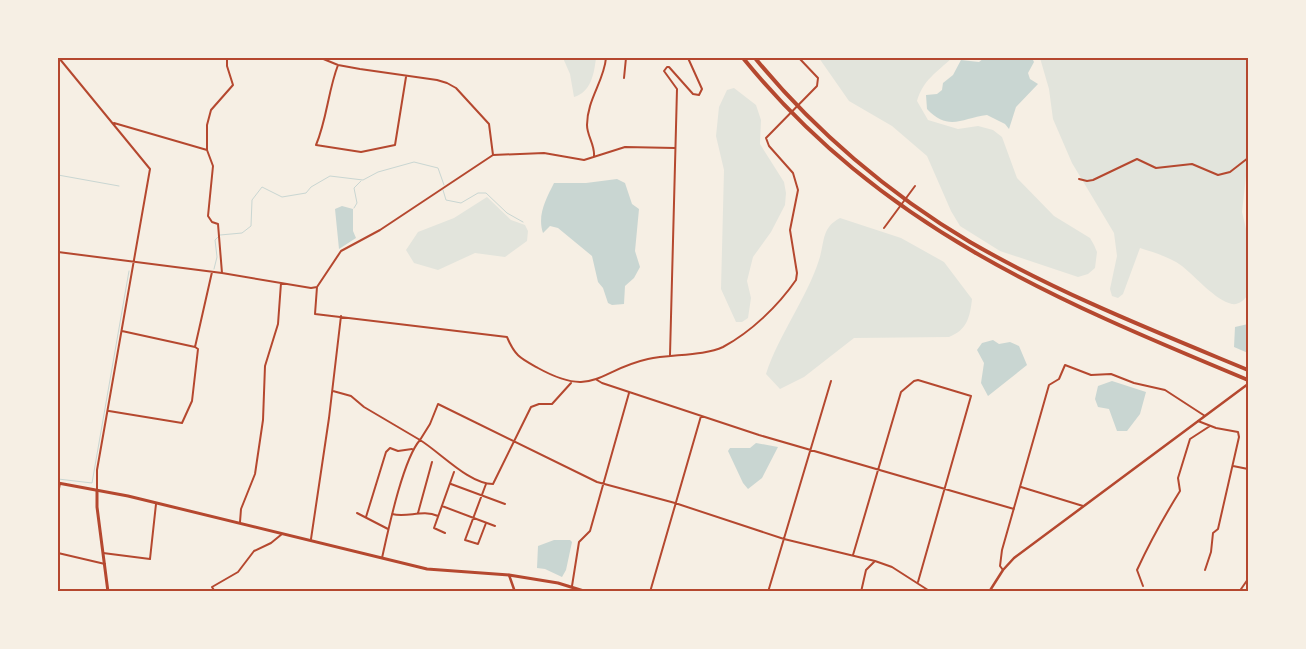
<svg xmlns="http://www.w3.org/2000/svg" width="1306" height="649" font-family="Overpass,sans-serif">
<rect width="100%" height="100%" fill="#f6efe4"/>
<path fill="#e2e4dc" d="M563 58H596C594 74 591 92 574 97L570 74Z
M819 58H952C937 72 923 80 917 101L928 120 958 129 978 126 993 130 1002 137 1017 178 1054 216 1090 238 1094 245 1097 252 1095 268 1088 274 1078 277 1000 251 960 226 951 211 927 156 892 126 849 101Z
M1040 58H1248V158L1242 212 1248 237V295C1244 300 1239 305 1232 304 1215 300 1196 277 1182 266 1170 257 1155 253 1140 248L1123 294 1118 298 1112 296 1110 289 1117 256 1114 233 1072 163 1053 119 1049 89Z
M734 88 756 105 761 120 760 144 784 182 786 193 785 205 771 232 753 257 747 281 751 298 748 318 742 322H736L721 289 724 170 716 136 719 107 727 90Z
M487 197 511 220 525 225 528 231 527 241 505 257 475 253 438 270 414 263 406 250 418 232 454 218Z
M840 218 901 238 944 262 972 299C970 317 967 330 949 337L854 338 804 377 780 389 766 374C779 334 806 300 819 260 825 242 821 228 840 218Z"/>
<path fill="#c9d6d2" d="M984 58H1032L1034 62 1028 73 1030 79 1038 84 1016 107 1009 129 1005 124 987 115C962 118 949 132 927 109L926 95 937 94 942 90 943 83 953 75 961 60 979 62Z
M617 179 625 183 632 204 639 209 635 251 640 267 634 278 625 286 624 304 612 305 608 303 603 288 598 282 592 256 558 228 550 226 543 233C537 215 546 199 554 183H586Z
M342 206 353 209V231L356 238 339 249 335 209Z
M1248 324V353L1234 347 1235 327Z
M993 340 999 344 1010 342 1019 346 1027 365 988 396 981 383 984 363 977 350 982 343Z
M1112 381 1146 392 1140 414 1127 431H1117L1109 409 1098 407 1095 399 1098 386Z
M756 443 778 447 762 478 748 489 743 483 728 451 730 448H750Z
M554 540H570L572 542 566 570 562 577 545 569 537 568 538 546Z"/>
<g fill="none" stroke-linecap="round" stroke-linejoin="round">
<path stroke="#c9d6d2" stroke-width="1" d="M58 175 119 186
M443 190 446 200 461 203 478 193H486L507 213 523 222
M354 208 357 203 354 188 361 181
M214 269 217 257 215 240 220 235 242 233 251 226 252 200 262 187 282 197 306 193 311 187 330 176 363 180 378 172 414 162 438 168 444 185
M58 479 92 483 129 271"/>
<path stroke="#b5482f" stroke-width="2" d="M59 58 150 169 97 470V490
M321 58 338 65 360 69 437 80 447 83 456 88 489 124 493 155
M338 65C328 91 327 119 316 145L361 152 395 145 406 77
M624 78 626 58
M114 123 207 150
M675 148 625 147 584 160 544 153 493 155 380 230 341 251 317 287 315 314 507 337C515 356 520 358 538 368 594 399 598 370 648 359 670 354 704 356 723 347 751 332 778 306 796 280L797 273 790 230 798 190 793 173 769 146 766 138 817 86 818 78 799 58
M594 156C595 145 587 136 587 125 587 100 604 81 606 58
M1079 179 1087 181 1093 180 1137 159 1156 168 1192 164 1218 175 1230 172 1248 158
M884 228 915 186
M58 252 222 273 311 288 317 287
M222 273 218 224 212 222 208 216 213 166 207 150V125L211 110 233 85 227 66V58
M122 331 195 347
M670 355 677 89 664 71 667 67H669L693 94 699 95 702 89 688 58
M597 380 602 383 759 435 1014 509
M333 391 351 396 364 407 420 440 430 424 438 404 597 482 675 503 784 539 875 561 892 567 931 592
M109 411 182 423 192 401 198 349 195 347 212 272
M1198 421 1216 428 1238 432 1239 437 1218 529 1213 533 1211 552 1205 570
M1233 466 1248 469
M451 484 505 504
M486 484 465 540 478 544 486 523
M1021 487 1083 506
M58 494 60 483
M442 506 495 526
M357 513 388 529
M418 513 432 462
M392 514C408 518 422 509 438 516
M366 517 386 452 390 448 398 451 412 449
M240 522 241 509 255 474 263 420 265 366 278 324 281 283
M445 533 434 528 454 472
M311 539 329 418 341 316
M58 553 105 564
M103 553 150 559 156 504
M853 555 901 392 914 381 918 380 971 396 918 582
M382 558C388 531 403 459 420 440 441 453 469 484 493 484L531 407 539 404H552L571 383
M1003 570 1000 566 1002 550 1049 385 1059 379 1065 365 1091 375 1111 374 1134 383 1165 390 1205 416
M572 586 579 542 590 531 629 393
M1143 586 1137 570C1149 544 1165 515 1180 491L1178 478 1190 439 1210 426
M215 592 212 587 238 572 254 551 271 543 282 534
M650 592 701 416
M768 592 831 381
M861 592 866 570 875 561
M1239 592 1248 579"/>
<path stroke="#b5482f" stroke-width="2.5" d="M509 575 515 592
M989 592 1003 570 1014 558 1248 384"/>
<path stroke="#b5482f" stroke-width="3" d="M97 490V507L108 592"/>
<path stroke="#b5482f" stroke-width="3" d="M58 483 128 496 427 569 509 575 558 583 587 592"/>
<path stroke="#b5482f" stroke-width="4" d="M743 58C881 227 1053 299 1248 380
M755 58C814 130 889 194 970 242 1058 293 1154 331 1248 370"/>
</g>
<rect width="1306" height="649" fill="none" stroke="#f6efe4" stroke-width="118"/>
<rect x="59" y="59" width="1188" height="531" fill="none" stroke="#b5482f" stroke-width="2"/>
</svg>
